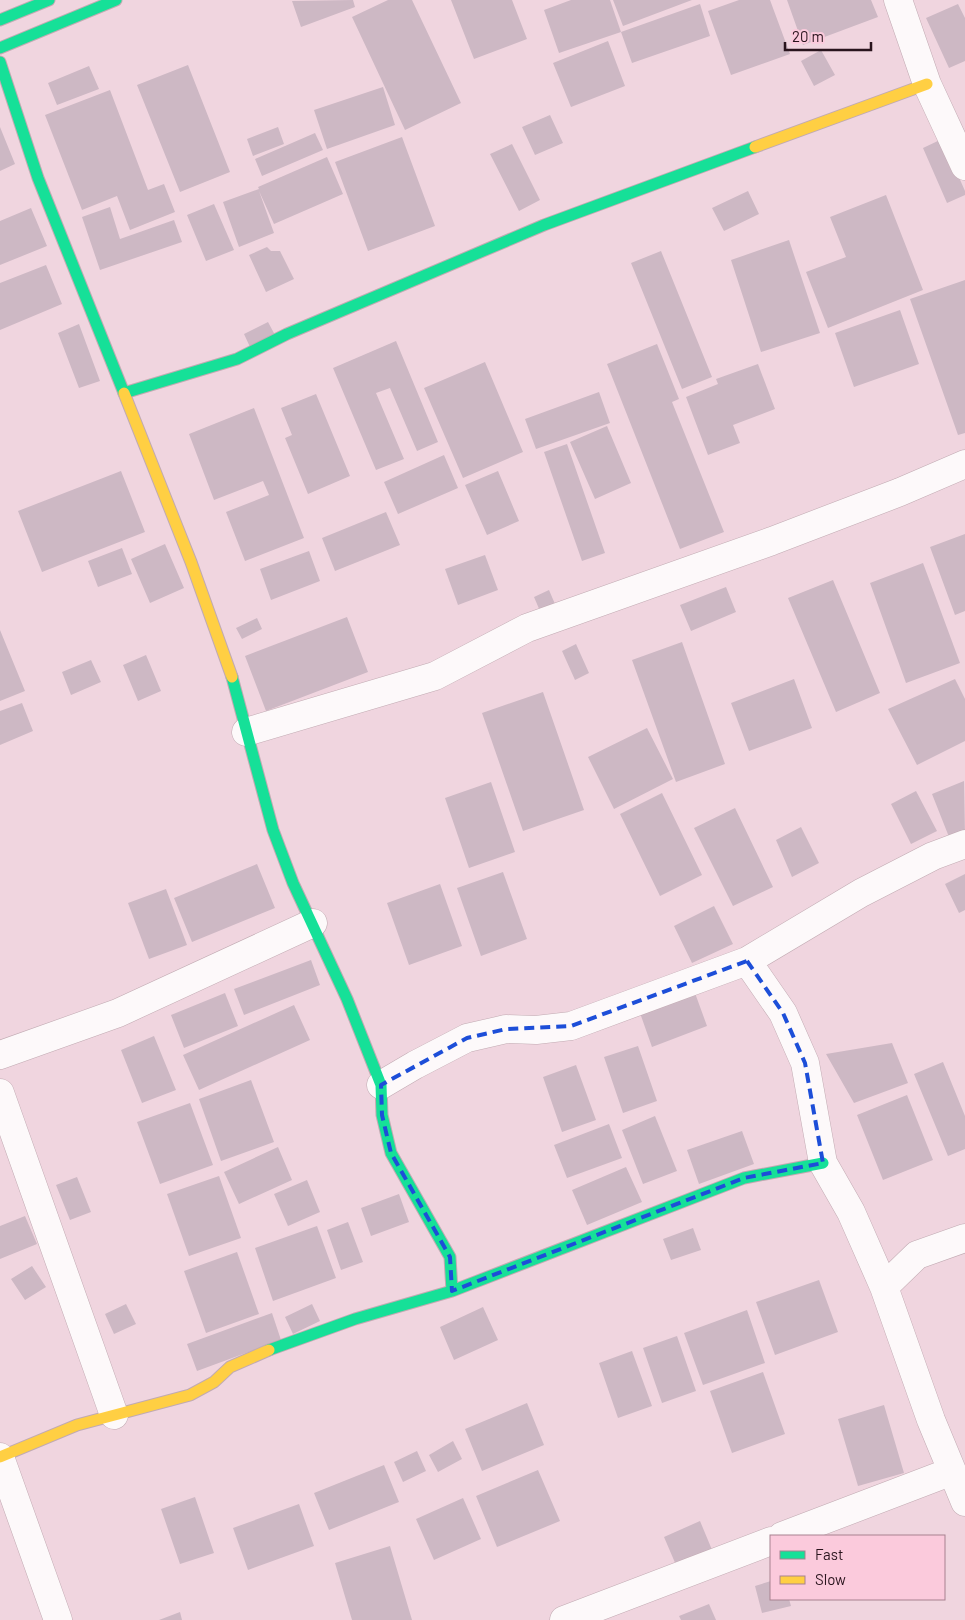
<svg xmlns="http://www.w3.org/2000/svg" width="965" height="1620" font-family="Barlow,sans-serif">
<rect width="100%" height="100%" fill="#f0d5df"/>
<path fill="#cdb8c4" d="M353 0 355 7 301 27 292 1Z
M388 0H412L461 103 405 130 352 17Z
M451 0H512L527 39 474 59Z
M571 0H610L621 32 559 53 544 10Z
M613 0H692L623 26Z
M739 0H770L790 54 731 75 708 11Z
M787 0H871L878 17 803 45Z
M700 4 710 36 632 63 621 32Z
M958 4 965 18V61L949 68 926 18Z
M608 41 625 86 571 107 553 63Z
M821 50 835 75 814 86 801 61Z
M188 65 230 172 180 192 137 85Z
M89 66 99 89 57 105 48 83Z
M383 87 395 125 327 149 314 110Z
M110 90 148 190 164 184 175 212 130 230 117 196 82 210 45 115Z
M550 115 563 143 535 155 522 127Z
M0 127 15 164 0 171Z
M278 127 284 144 253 156 247 139Z
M315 133 323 150 262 176 255 159Z
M402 137 435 226 368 251 335 162Z
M942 139 965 191V195L947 203 923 148Z
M512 144 540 200 519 211 490 154Z
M327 157 343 194 274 224 259 191 274 233 239 247 223 202 259 189 258 187Z
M748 191 759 214 724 231 712 208Z
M886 195 923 290 828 328 806 272 846 257 830 217Z
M214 204 234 250 206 261 187 215Z
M110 207 120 239 174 220 182 242 100 270 82 217Z
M31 208 47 246 0 265V221Z
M789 240 820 333 761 352 731 260Z
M267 247 271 251H280L294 279 266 292 249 255Z
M661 251 712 377 682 389 631 263Z
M46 265 62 304 0 330V283Z
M965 280V433L958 435 910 299Z
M900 310 919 364 854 387 835 333Z
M268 322 275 335 250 347 244 334Z
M79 324 100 381 79 388 58 333Z
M396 341 438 442 417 451 390 388 376 393 404 459 376 470 333 368Z
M657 344 679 399 672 402 724 532 680 549 607 364Z
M485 362 523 452 463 478 424 388Z
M758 364 775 409 733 425 740 443 708 455 686 397 718 384 716 379Z
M599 392 610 423 536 449 525 419Z
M316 394 350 476 308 494 285 438 292 435 281 408Z
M254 408 304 538 245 561 226 512 269 495 263 481 214 500 189 434Z
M607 426 631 483 595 499 570 442Z
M567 444 605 553 582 561 544 452Z
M444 455 458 488 398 514 384 482Z
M121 471 145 532 42 572 18 511Z
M498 471 519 521 487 535 465 485Z
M386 512 400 545 335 571 322 538Z
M965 534V611L955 615 930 547Z
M165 544 184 588 150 603 131 559Z
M122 548 132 574 98 587 88 561Z
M309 551 320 581 271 600 260 569Z
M485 555 498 590 458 605 445 569Z
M923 563 960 663 906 683 870 583Z
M833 580 880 693 836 712 788 598Z
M726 587 736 612 691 631 680 605Z
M549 590 558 611 543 618 534 597Z
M347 617 368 672 266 711 245 656Z
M257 618 262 629 242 639 236 628Z
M0 630 25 691 0 701Z
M682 642 725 764 676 782 632 660Z
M576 644 589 673 575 680 562 651Z
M146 655 161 691 138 701 123 665Z
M91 660 101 682 71 695 62 672Z
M794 679 812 728 749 751 731 703Z
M955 679 965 699V741L917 765 888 709Z
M543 692 584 810 523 831 482 713Z
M22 703 33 731 0 745V711Z
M647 728 673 779 614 809 588 757Z
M964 781 965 837 951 842 932 794Z
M491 782 515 852 469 868 445 798Z
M916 791 937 831 911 844 891 804Z
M662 793 702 875 660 896 620 814Z
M735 808 773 887 733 906 694 828Z
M801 827 819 863 792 877 776 840Z
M257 864 275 908 192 942 174 898Z
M503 872 527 939 481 956 457 888Z
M965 874V910L959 913 945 884Z
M440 884 462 946 409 965 387 903Z
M166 889 187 945 149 959 128 903Z
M714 906 733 944 692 963 674 926Z
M311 960 320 985 244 1015 234 989Z
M225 993 238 1026 184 1048 171 1015Z
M695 993 707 1026 652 1047 640 1013Z
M294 1005 310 1040 199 1090 183 1055Z
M154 1036 176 1090 142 1103 121 1050Z
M892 1043 908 1083 854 1103 826 1054Z
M638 1046 657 1101 623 1113 604 1057Z
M943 1062 965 1116V1149L948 1156 914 1074Z
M576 1065 596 1120 562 1132 543 1077Z
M251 1080 274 1142 221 1161 199 1099Z
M907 1095 933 1160 883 1180 857 1115Z
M190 1103 213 1165 160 1184 137 1122Z
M655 1116 677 1171 643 1184 622 1130Z
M609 1124 622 1158 567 1178 554 1145Z
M742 1131 754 1164 699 1184 687 1150Z
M278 1147 292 1180 239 1204 224 1172Z
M626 1167 642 1202 587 1225 572 1190Z
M219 1176 241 1238 189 1256 167 1194Z
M77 1177 91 1212 70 1220 56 1185Z
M307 1180 320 1212 288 1226 274 1194Z
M399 1194 409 1222 371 1236 361 1208Z
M25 1216 37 1244 0 1259V1226Z
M348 1222 363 1262 341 1270 327 1230Z
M317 1226 336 1278 273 1301 255 1248Z
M693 1228 701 1250 671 1260 663 1239Z
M237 1252 259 1314 206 1333 184 1271Z
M32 1266 46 1287 25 1300 11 1279Z
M819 1280 838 1332 775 1355 756 1302Z
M126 1304 136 1324 114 1334 105 1314Z
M312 1304 320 1321 293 1334 285 1317Z
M483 1307 498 1340 454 1360 440 1327Z
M747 1310 765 1363 703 1385 684 1333Z
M272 1313 281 1340 197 1371 187 1344Z
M677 1336 696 1391 662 1403 643 1348Z
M632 1351 652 1406 618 1418 599 1363Z
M763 1372 785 1434 732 1453 710 1391Z
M527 1403 544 1445 482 1471 465 1429Z
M884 1405 904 1473 858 1486 838 1419Z
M453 1441 462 1459 438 1472 429 1455Z
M417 1451 426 1471 403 1482 394 1462Z
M384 1465 399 1502 329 1530 314 1493Z
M538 1470 560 1521 497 1547 476 1496Z
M195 1497 214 1553 180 1564 161 1509Z
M463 1498 481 1539 434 1560 416 1519Z
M299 1504 314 1546 248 1570 233 1528Z
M700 1521 715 1557 679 1572 664 1537Z
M390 1546 412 1620H352L335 1563Z
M771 1581V1599H789L791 1606 762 1613 755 1586Z
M709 1604 716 1620H681L679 1616Z
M180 1612 182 1620H159Z"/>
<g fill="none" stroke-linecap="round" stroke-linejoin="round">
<g stroke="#c1aab2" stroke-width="29">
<path id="street" d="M898 0 927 84 965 166
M246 732 435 676 527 628 772 541 900 492 965 464
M747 961 783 1013 805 1063 823 1163 851 1212 884 1287 931 1420 965 1502
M0 1055 118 1013 313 923
M381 1085 415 1065 467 1038 506 1029 536 1030 571 1026 747 961 861 893 933 856 965 844
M0 1093 114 1415
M884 1287 917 1255 965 1238
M0 1457 58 1620
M782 1536 950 1472
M564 1620 771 1541"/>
</g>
<g stroke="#c1aab2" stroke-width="13">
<path id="fast" d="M0 20 49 0
M0 48 116 0
M0 62 38 178 124 393
M124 393 237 359 287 334 544 225 755 147
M232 677 273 830 293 883 347 999 381 1085 382 1115 391 1153 450 1257 452 1291
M269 1350 355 1319 452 1291 744 1178 823 1163"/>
</g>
<g stroke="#c1aab2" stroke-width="13">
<path id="slow" d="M755 147 927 84
M124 393 191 562 232 677
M0 1457 77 1425 190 1395 214 1382 230 1367 269 1350"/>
</g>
<use href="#street" stroke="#fdf9fa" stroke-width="28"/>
<use href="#fast" stroke="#16e098" stroke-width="11"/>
<use href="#slow" stroke="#ffcf43" stroke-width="11"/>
</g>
<path fill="none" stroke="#1d4ed8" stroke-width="4" stroke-dasharray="10 6" stroke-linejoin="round" d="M747 961 783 1013 805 1063 823 1163 744 1178 452 1291 450 1257 391 1153 382 1115 381 1085 467 1038 506 1029 571 1026Z"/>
<rect x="770" y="1535" width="175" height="65" fill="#fbcadc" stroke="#a78190"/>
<rect x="780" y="1551" width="25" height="8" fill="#16e098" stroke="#a78190"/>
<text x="815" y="1560" font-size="15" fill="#29141d">Fast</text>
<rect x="780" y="1576" width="25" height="8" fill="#ffcf43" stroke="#a78190"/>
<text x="815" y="1585" font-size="15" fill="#29141d">Slow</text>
<path d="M785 42v8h86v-8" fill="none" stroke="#29141d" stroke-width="2.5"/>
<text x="792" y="42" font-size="15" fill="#29141d" stroke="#fbcadc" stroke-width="4" paint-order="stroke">20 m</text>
</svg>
